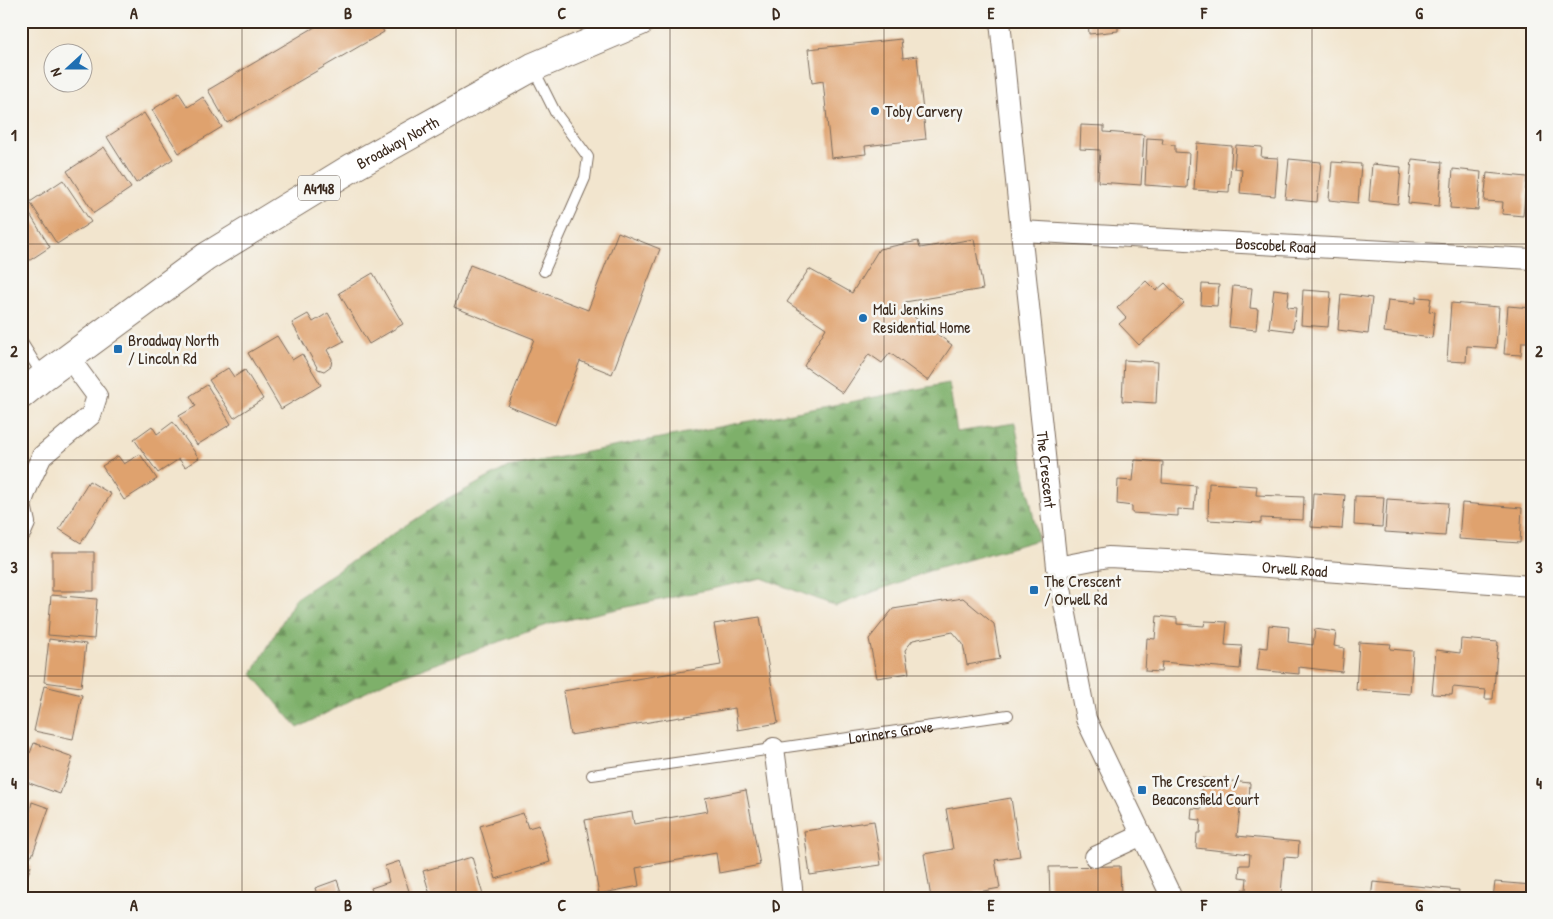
<svg xmlns="http://www.w3.org/2000/svg" width="1553" height="919" font-family="'Patrick Hand',sans-serif">
<defs>
<pattern id="forest-firs" width="22" height="20" patternUnits="userSpaceOnUse" patternTransform="scale(1.25)"><rect width="22" height="20" fill="#7eb06a"/><path d="M5 1l3.5 6h-7zM16 11l3.5 6h-7z" fill="#688f57"/></pattern>
</defs>
<rect width="100%" height="100%" fill="#f6f6f2"/>
<filter id="ink" filterUnits="userSpaceOnUse"><feTurbulence type="fractalNoise" baseFrequency=".02" numOctaves="2"/><feDisplacementMap in="SourceGraphic" scale="10" xChannelSelector="R" yChannelSelector="G"/><feConvolveMatrix kernelMatrix="1 2 1 2 8 2 1 2 1" color-interpolation-filters="sRGB"/></filter>
<filter id="wash" filterUnits="userSpaceOnUse"><feTurbulence type="fractalNoise" baseFrequency=".0096" numOctaves="4" result="noise"/><feDisplacementMap in="SourceGraphic" scale="20" xChannelSelector="R" yChannelSelector="G"/><feGaussianBlur stdDeviation="1.12" result="paint"/><feColorMatrix in="noise" values="0 0 0 0 0 0 0 0 0 0 0 0 0 0 0 0 0 1.4 0 .05"/><feComposite in="paint" operator="in"/></filter>
<g filter="url(#wash)">
<rect width="100%" height="100%" fill="#f2e5ce"/>
<path fill="url(#forest-firs)" stroke="#5c6d44" d="M949 383 957 432 1015 423 1038 540 929 571 836 606 762 578 553 623 389 680 298 728 252 674 296 598 439 504 508 467Z"/>
<g id="blocks">
<path fill="#dfa26e" d="M325 21H378L384 32 227 123 208 90Z
M1088 21H1118V31L1089 34Z
M901 39 903 58 917 56 926 139 865 146 866 154 831 158 823 81 812 83 808 49Z
M179 93 188 107 203 97 222 127 179 153 152 110Z
M144 113 173 159 136 183 107 137Z
M1081 125 1104 126V132L1144 135 1141 185 1098 182 1100 150 1080 149Z
M1147 138 1163 139 1162 144 1175 145V152L1189 153 1187 188 1145 185Z
M1197 143 1232 146 1229 192 1194 190Z
M1236 145 1262 147 1261 157 1278 158 1275 196 1240 193 1242 169 1234 168Z
M104 147 131 188 94 213 67 171Z
M1289 159 1321 162 1317 202 1285 199Z
M1412 159 1442 162 1439 206 1408 203Z
M1332 162 1361 164 1358 203 1329 200Z
M1372 164 1401 167 1398 204 1369 201Z
M1453 169 1481 172 1478 210 1450 208Z
M1487 173 1527 177 1523 216 1502 214 1503 202 1484 201Z
M63 180 91 222 57 244 30 202Z
M23 203 50 247 21 266V204Z
M618 232 660 249 612 374 580 361 555 425 508 406 534 339 454 307 470 265 588 310Z
M974 239 983 289 905 302 902 308 952 345 928 381 890 353 882 363 869 354 843 393 804 366 826 328 787 302 809 269 852 293 879 249 918 241 920 248Z
M373 273 403 324 369 344 339 293Z
M1146 281 1156 291 1165 283 1184 303 1139 345 1119 324 1126 318 1117 308Z
M1202 284 1219 285 1217 306 1201 305Z
M1233 286 1252 288 1250 308 1258 309 1256 330 1229 327Z
M1274 289 1289 291 1287 307 1296 308 1293 331 1269 328Z
M1303 290 1331 292 1328 327 1301 325Z
M1341 294 1372 298 1368 334 1338 330Z
M1416 297 1431 298 1429 311 1435 312 1432 338 1384 332 1388 300 1416 303Z
M1451 303 1499 307 1496 348 1467 346 1466 362 1447 361Z
M1508 306 1532 308V342H1522L1521 355 1504 354Z
M328 313 344 341 327 350 332 359 331 366 324 371 318 369 292 323 308 314 313 322Z
M277 336 292 360 302 354 321 385 281 409 248 353Z
M1124 360 1158 362 1156 403 1122 401Z
M228 368 234 377 245 370 263 399 234 418 209 380Z
M207 385 231 424 197 445 179 416 196 406 190 396Z
M173 422 199 458 185 467 179 459 158 473 134 439 152 426 157 434Z
M140 454 157 479 124 500 102 466 118 456 124 464Z
M1135 460 1163 462 1162 483 1196 486 1194 510 1178 509V516L1132 513V506L1117 504 1118 480 1133 481Z
M89 481 111 494 81 543 59 529Z
M1209 483 1257 486 1256 495 1304 497 1303 520 1261 518V523L1208 520Z
M1313 493 1345 495 1342 529 1311 527Z
M1355 496 1384 497 1382 527 1354 525Z
M1387 499 1448 503 1445 536 1385 532Z
M1462 503 1522 508 1520 543 1459 539Z
M52 552H94V591H52Z
M51 595 97 599 94 639 48 635Z
M963 598 994 624 1000 659 967 665 963 644 953 632 913 640 905 650 909 673 877 678 869 639 893 609Z
M1157 616 1177 618V624L1204 626 1205 621 1227 622 1225 645 1242 646 1240 669 1162 662 1161 672 1145 671 1147 638 1155 639Z
M760 617 778 723 738 730 735 708 570 735 563 691 721 665 714 624Z
M1269 625 1289 627 1288 642 1313 645 1315 629 1336 632 1334 646 1344 648 1342 672 1299 667V674L1257 670 1260 647 1267 648Z
M49 639 86 644 81 687 44 682Z
M1461 639 1498 642 1493 699H1485L1486 690 1453 687 1452 695 1432 694 1436 650 1460 653Z
M1359 642 1391 644 1390 649 1413 651 1410 694 1356 690Z
M44 686 82 695 73 739 34 731Z
M34 743 73 757 60 794 21 780V752L22 750 30 753Z
M1202 778 1250 783 1249 800 1241 799 1237 836 1299 842 1298 858 1284 857 1281 894H1290L1289 898H1241L1242 889 1246 890 1247 878 1239 877 1240 865H1249L1250 854 1196 848 1197 833H1200L1201 820 1191 819 1192 808 1202 809 1203 799H1200Z
M746 790 760 865 719 873 716 853 636 868 639 886 599 894 585 820 632 812 634 824 708 811 705 798Z
M1011 798 1020 856 995 860 1000 888 945 898H931L924 854 953 849 946 809Z
M32 802 49 808 32 856 21 853V808L30 811Z
M523 813 528 828 539 825 550 862 496 879 480 826Z
M874 821 881 865 810 875 804 831Z
M472 857 483 895 472 898H431L423 871Z
M400 861 411 898H374L371 888 389 882 385 866Z
M21 863 31 866 21 892Z
M1120 866 1121 898H1050L1049 867Z
M337 880 342 895 352 892 354 898H318L315 888Z
M1373 882 1459 890 1458 898H1371Z
M1495 882 1532 885V898H1493Z"/>
</g>
</g>
<g filter="url(#ink)">
<use href="#blocks" fill-opacity="0" stroke="#7b6b5c" stroke-width="1"/>
<g fill="none" stroke-linecap="round" stroke-linejoin="round">
<g stroke="#7b6b5c" stroke-width="12">
<g id="service">
<path d="M533 68 555 112 588 157 585 178 544 271"/>
<path d="M21 341 43 376"/>
<path id="s1" d="M592 775 1008 715"/>
</g>
</g>
<g stroke="#7b6b5c" stroke-width="22">
<g id="minor">
<path id="s2" d="M1000 21 1021 231 1057 567 1086 719 1172 898"/>
<path id="s3" d="M1021 231 1532 259"/>
<path d="M21 504 29 483 42 456 91 415 97 396 69 358"/>
<path d="M21 505 25 523 21 532"/>
<path id="s4" d="M1057 567 1108 557 1186 561 1532 586"/>
<path d="M774 748 789 860 793 898"/>
<path d="M1095 857 1142 835"/>
</g>
</g>
<g stroke="#7b6b5c" stroke-width="30">
<g id="trunk">
<path id="s5" d="M21 395 43 377 206 257 353 167 533 67 641 21"/>
</g>
</g>
<use href="#service" stroke="#fff" stroke-width="10"/>
<use href="#minor" stroke="#fff" stroke-width="20"/>
<use href="#trunk" stroke="#fff" stroke-width="28"/>
</g>
</g>
<path fill="none" stroke="#3b2a1e" stroke-width="1" stroke-opacity="0.55" d="M242 21V898M456 21V898M670 21V898M884 21V898M1098 21V898M1312 21V898M21 244H1532M21 460H1532M21 676H1532"/>
<g fill="#1f6fb2" stroke="#f6f6f2" stroke-width="2">
<circle cx="875" cy="111" r="5"/>
<circle cx="863" cy="318" r="5"/>
<rect x="113" y="344" width="10" height="10" rx="2.5"/>
<rect x="1029" y="585" width="10" height="10" rx="2.5"/>
<rect x="1137" y="785" width="10" height="10" rx="2.5"/>
</g>
<g text-anchor="middle" dominant-baseline="central" stroke-width="5" stroke-linejoin="round" paint-order="stroke">
<rect fill="#f6f6f2" stroke="#73675e" stroke-width="1" x="298" y="175.5" width="42" height="25" rx="4"/>
<g font-size="15" font-weight="bold" fill="#3b2a1e">
<text x="319" y="188">A4148</text>
</g>
<g font-size="16" fill="#3b2a1e" stroke="#f6f6f2" text-anchor="start">
<text x="885" y="111">Toby Carvery</text>
<text x="873" y="309">Mali Jenkins<tspan x="873" dy="18">Residential Home</tspan></text>
<text x="128" y="340">Broadway North<tspan x="128" dy="18">/ Lincoln Rd</tspan></text>
<text x="1044" y="581">The Crescent<tspan x="1044" dy="18">/ Orwell Rd</tspan></text>
<text x="1152" y="781">The Crescent /<tspan x="1152" dy="18">Beaconsfield Court</tspan></text>
</g>
<g font-size="16" fill="#3b2a1e" stroke="#f6f6f2">
<text stroke="none"><textPath href="#s5" startOffset="454">Broadway North</textPath></text>
<text stroke="none"><textPath href="#s3" startOffset="255">Boscobel Road</textPath></text>
<text stroke="none"><textPath href="#s2" startOffset="451">The Crescent</textPath></text>
<text stroke="none"><textPath href="#s4" startOffset="239">Orwell Road</textPath></text>
<text stroke="none"><textPath href="#s1" startOffset="302">Loriners Grove</textPath></text>
</g>
</g>
<rect width="1553" height="919" fill="none" stroke="#f6f6f2" stroke-width="55"/>
<g transform="translate(68 68) rotate(249)"><circle r="24" fill="#f6f6f2" stroke="#aba49d"/>
<path d="M0-4L9 19L0 12L-9 19Z" fill="#1f6fb2"/>
<text y="-8" font-size="14" font-weight="bold" text-anchor="middle" fill="#3b2a1e">N</text>
</g>
<rect x="28" y="28" width="1498" height="864" fill="none" stroke="#3b2a1e" stroke-width="2"/>
<g font-size="16" text-anchor="middle" font-weight="bold" fill="#3b2a1e">
<text x="134" y="19">A</text>
<text x="348" y="19">B</text>
<text x="562" y="19">C</text>
<text x="776" y="19">D</text>
<text x="991" y="19">E</text>
<text x="1204" y="19">F</text>
<text x="1419" y="19">G</text>
<text x="14" y="141">1</text>
<text x="1539" y="141">1</text>
<text x="14" y="357">2</text>
<text x="1539" y="357">2</text>
<text x="14" y="573">3</text>
<text x="1539" y="573">3</text>
<text x="14" y="789">4</text>
<text x="1539" y="789">4</text>
<text x="134" y="911">A</text>
<text x="348" y="911">B</text>
<text x="562" y="911">C</text>
<text x="776" y="911">D</text>
<text x="991" y="911">E</text>
<text x="1204" y="911">F</text>
<text x="1419" y="911">G</text>
</g>
</svg>
